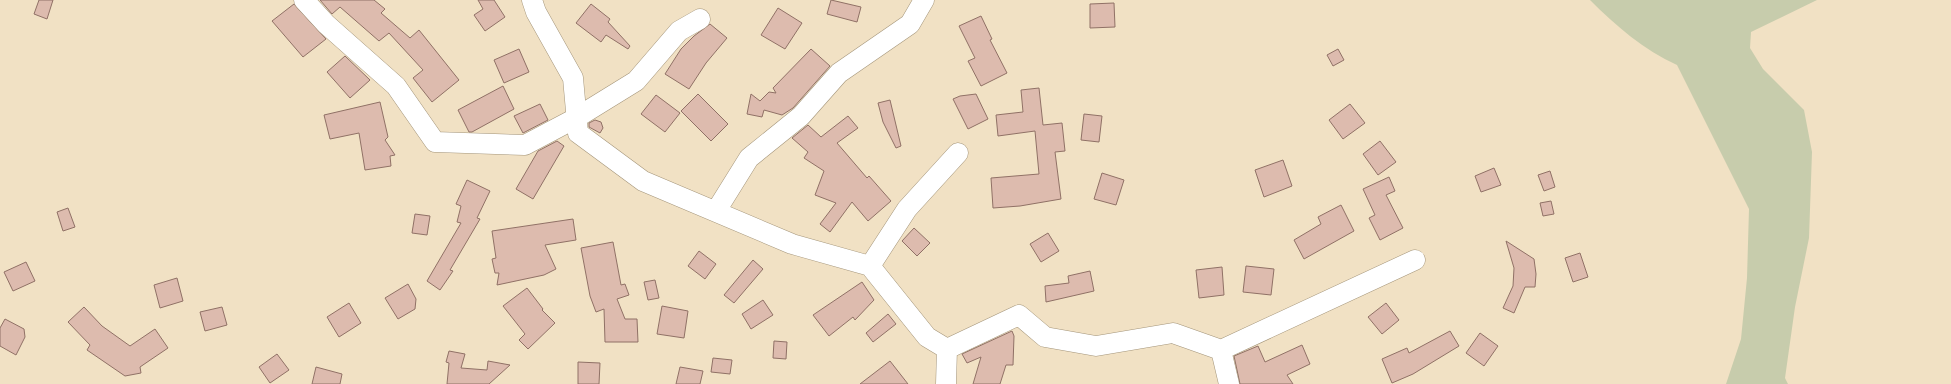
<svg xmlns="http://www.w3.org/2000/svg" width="1951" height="384" font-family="'Space Grotesk',sans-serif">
<rect width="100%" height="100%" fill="#f1e1c4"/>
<path fill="#c7ccac" d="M1590 0H1817L1751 32 1750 48 1763 69 1804 110 1812 152 1809 238 1795 307 1785 378 1788 384H1726L1741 339 1747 278 1749 209 1677 65C1644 50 1616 26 1590 0Z"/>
<path fill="#ddbbae" stroke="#907166" d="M39 0H53L47 19 34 14Z
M320 0H374L385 9 381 13 410 38 419 30 459 80 432 102 413 78 423 70 389 33 379 41 340 7 332 14Z
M478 0H494L505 17 485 31 474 15 483 9Z
M831 0 861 7 857 22 827 14Z
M1114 3 1115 27 1090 28V4Z
M294 4 326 39 303 57 272 21Z
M591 4 610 19 608 22 630 46 628 49 606 35 601 42 576 23Z
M778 8 802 23 785 49 761 35Z
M981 16 992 39 990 40 1007 73 981 86 968 61 975 58 959 26Z
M710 24 727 38 706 63 689 89 665 74 681 49 694 36Z
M519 49 529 72 504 83 494 60Z
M811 49 830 66 793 108 782 115 764 110 762 117 747 114 751 94 760 101 769 92 776 93 773 88Z
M1338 49 1344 60 1333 66 1327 55Z
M345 56 370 80 350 98 327 72Z
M503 86 514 109 472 132H469L458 110Z
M1039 88 1043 125 1062 123 1065 151 1055 152 1061 199 1020 206 993 208 991 178 1039 174 1035 131 998 136 996 115 1023 112 1021 90Z
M698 94 728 124 711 141 681 111Z
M976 94 988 119 968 129 953 99 960 96Z
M656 95 680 113 665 132 641 114Z
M890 100 901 146 896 148 883 122 878 103Z
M380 102 388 137 385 140 395 155 390 156 391 166 365 170 359 133 330 139 324 115Z
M540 104 548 120 523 133 514 116Z
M1350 104 1365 123 1343 139 1329 120Z
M1084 114 1102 116 1099 142 1081 140Z
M848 116 858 128 837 143 867 178 869 176 891 201 868 221 852 202 830 232 820 224 836 203 815 195 824 171 804 158 808 152 792 138 808 125 821 137Z
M595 120 601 122 603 128 600 133 589 127V123Z
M557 141 564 146 533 199 516 189 538 151Z
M1380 141 1396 162 1378 175 1363 154Z
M1283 160 1292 186 1264 197 1255 170Z
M1494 168 1501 185 1481 192 1475 176Z
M1550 171 1555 187 1544 191 1538 175Z
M1102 173 1124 180 1116 205 1094 199Z
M1389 177 1395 191 1386 195 1403 228 1380 240 1369 218 1375 215 1363 189Z
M467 180 490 191 477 218 480 219 450 270 453 271 440 290 427 281 461 223 457 222 461 206 456 204Z
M1551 201 1554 214 1543 216 1540 203Z
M1341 205 1354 231 1304 259 1294 240 1321 224 1318 217Z
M68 208 75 227 63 231 57 212Z
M415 214 430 216 427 235 412 233Z
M573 219 576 240 545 245 556 269 544 275 497 285 499 273H495L492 259 496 258 492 231Z
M914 228 930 243 917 256 902 241Z
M1048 233 1059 251 1041 262 1030 244Z
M1506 241 1534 259 1536 274 1535 287H1525L1514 313 1503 308 1513 286 1514 268Z
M613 242 621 285 625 284 629 295 617 299 625 319H637L638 342H605L604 309 596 312 590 296 581 248Z
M699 251 716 264 705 279 688 266Z
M1580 253 1588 277 1573 282 1565 258Z
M753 260 763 269 734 303 724 295Z
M26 262 35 281 13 291 4 272Z
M1246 266 1274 269 1271 295 1243 292Z
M1222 267 1224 295 1199 298 1196 270Z
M1090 271 1094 291 1046 302 1045 286 1069 283 1068 276Z
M177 278 183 301 160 308 154 285Z
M655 280 659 298 648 300 644 282Z
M862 282 874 300 855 320 853 317 829 336 813 315Z
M408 284 416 299 415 309 398 319 385 298Z
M527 288 543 309 542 310 555 323 528 349 519 340 525 334 503 306Z
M763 300 773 315 751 329 742 314Z
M349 303 361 323 339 337 327 317Z
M1386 303 1399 320 1382 334 1368 317Z
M662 306 688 311 684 338 657 334Z
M84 307 102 326 130 346 155 329 168 348 140 367 141 373 125 376 87 350 90 345 68 322Z
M222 307 227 325 205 331 200 312Z
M888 314 896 324 873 342 866 333Z
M5 319 24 329 25 337 16 355 0 346V328Z
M1012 331 1014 336 1013 365H1006L1000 384H973L981 357 967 363 962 354Z
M1450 331 1459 346 1413 374 1392 383 1382 359 1407 348 1409 353Z
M1480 333 1498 346 1484 366 1466 353Z
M774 341 787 342 786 359 773 358Z
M1302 345 1310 364 1287 375 1293 384H1240L1234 356 1258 346 1265 362Z
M449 351 465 354 461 368 487 370 488 361 510 365 489 384H447L449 363 446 362Z
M277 354 289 370 270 383 259 367Z
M713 358 732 360 730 374 711 372Z
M890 361 908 384H860Z
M578 362 600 363 599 384H578Z
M316 367 342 374 340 384H312Z
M680 367 703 371 700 384H676Z"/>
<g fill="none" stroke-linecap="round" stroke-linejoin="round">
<g stroke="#a4957a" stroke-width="21">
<path id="minor" d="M304 0 326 24 396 86 435 142 525 145 576 118 636 81 679 31 700 19
M532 0 536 12 573 78 578 133 643 181 792 244 870 266 927 337 947 349 946 384
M716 211 749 158 801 116 839 73 910 24 924 0
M870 266 907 209 958 153
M947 349 1019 315 1045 337 1096 346 1173 333 1221 350 1229 384
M1221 350 1415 260"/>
</g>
<use href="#minor" stroke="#fff" stroke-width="20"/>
</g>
</svg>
